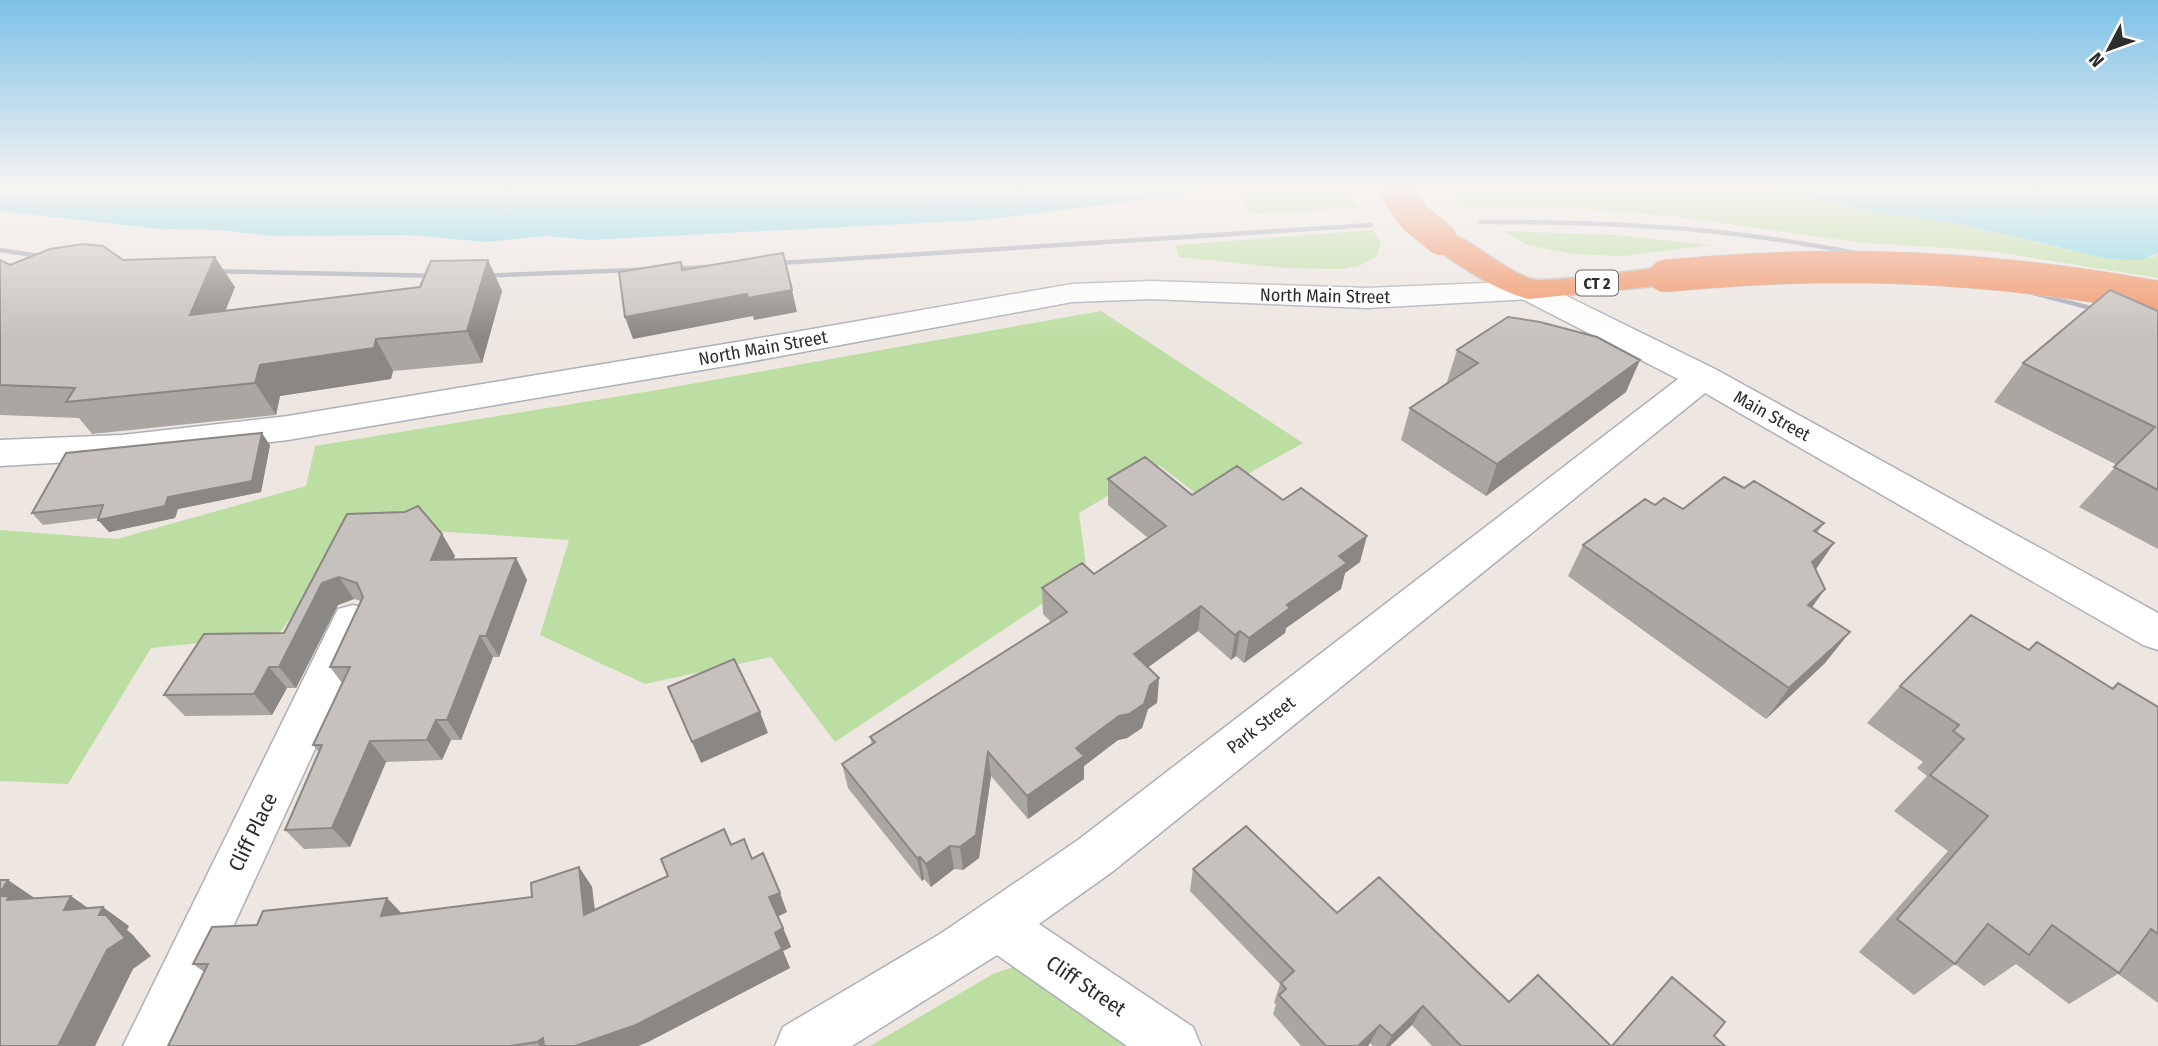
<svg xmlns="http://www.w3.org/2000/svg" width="2158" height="1046" font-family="'Fira Sans Condensed',sans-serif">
<rect width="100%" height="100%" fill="#ede6e1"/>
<path fill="#bddea2" d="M1237 190H1347L1358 208 1254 214 1250 213Z
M1448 190H1772L1865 210 1954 223 2072 251 2154 257 2158 254V278L1990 251 1856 242 1674 216 1559 207 1461 206Z
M1373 230 1381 244 1377 256 1359 266 1341 269 1286 268 1179 257 1175 245Z
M1503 231 1615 235 1711 245 1624 256 1572 254 1528 245Z
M1101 311 1303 443 1203 499 1159 465 1079 513 1087 574 835 742 771 657 645 684 540 635 569 540 357 526 278 635 151 648 68 784 0 781V530L117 539 306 486 315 446 651 391Z
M1016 966 1142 1046H870L993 974Z"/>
<path fill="#7dd5e5" d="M0 190H1203L1178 197 1141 200 982 220 590 240 545 236 486 242 410 235 274 236 218 230 160 229 0 211Z
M1773 190H2158V253L2141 260 2109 259 1954 223 1880 213Z"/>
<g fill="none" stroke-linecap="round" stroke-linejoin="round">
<g stroke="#adb0b8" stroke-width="3">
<path id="street" d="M1529 281 1540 283 1715 369 2158 613V650L2143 645 1705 393 1112 872 1039 924 1193 1027 1201 1046H1127L997 955 852 1046H775L783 1027 940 934 1078 840 1678 379 1518 297 1513 290 1518 283Z
M353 605 368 609 374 621 178 1046H123L332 621 338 609Z"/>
</g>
<g stroke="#adb0b8" stroke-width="3">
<path id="secondary" d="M1151 281 1367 288 1529 281 1540 283 1545 290 1540 297 1529 299 1367 308 1151 299 1072 302 743 363 288 440 122 459 0 466V440L122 435 288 416 743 341 1072 284Z"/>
</g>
<g stroke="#c4c4c4" stroke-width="3">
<path id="highway" d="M1441 230C1472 238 1499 268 1531 279 1545 284 1643 269 1665 267L1676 269 1680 276 1676 283 1665 285 1529 299C1493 290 1461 266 1430 245L1426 239 1430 233Z"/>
</g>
<use href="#street" fill="#fff" fill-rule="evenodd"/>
<use href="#secondary" fill="#fff" fill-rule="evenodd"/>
<use href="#highway" fill="#f19467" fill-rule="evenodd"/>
<path stroke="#a3a8b5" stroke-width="4.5" d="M1481 222C1571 222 1662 224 1751 236 1872 252 1991 281 2109 313
M0 250 52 258
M765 264 1371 225
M205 271 443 276
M475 276 713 267"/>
<g stroke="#c4c4c4" stroke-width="33" stroke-linecap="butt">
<path id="highway-bridge" d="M1395 190 1415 218 1441 239
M1665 276C1836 259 1989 266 2158 297"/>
</g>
<use href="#highway-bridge" stroke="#f19467" stroke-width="32"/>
</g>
<path fill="#aaa6a2" d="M0 260 10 265 123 260 235 287 225 311 420 287 488 260 502 291 482 363 393 371 391 379 280 396 276 415 92 434 79 418 0 415Z
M2158 311V549L2079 507 2117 465 1994 402 2023 363Z
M1457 350 1626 392 1486 496 1401 440 1410 408 1448 382H1447Z
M270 445 261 492 178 509 175 518 109 532 99 518 43 525 32 513Z
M1108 479 1192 495 1360 562 1345 573 1341 589 1286 628 1285 633 1244 663 1236 656 1231 660 1198 631 1148 667 1159 678 1157 703 1148 709 1142 728 1127 738 1118 740 1084 766V779L1028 819 991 776 979 858 963 870 954 869 931 887 924 879 922 881 848 788 842 764 872 744 870 737 1051 622 1043 614 1042 588 1094 574 1148 538 1108 505Z
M1744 488 1824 523 1817 533 1816 569 1825 589 1812 607 1825 663 1766 719 1568 576 1583 545 1655 505 1683 509Z
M347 514 442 534 455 556 453 559 516 558 527 580 499 657H493L461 740H451L442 760 386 762 350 847 304 849 285 830 319 752 313 745 342 683 330 667 361 601 354 599 338 605 296 688H287L272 715 185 716 164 695 284 633Z
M2118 683 2158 707V1003L2118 974 2069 1004 2016 964 1984 986 1955 964 1914 995 1859 952 1948 851 1894 811 1927 776 1917 768 1923 762 1867 723 1900 686 2112 688Z
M731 845 752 858 787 912 778 916 791 947 783 951 790 968 648 1042 638 1046H168L204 972 193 964 257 925 387 898 402 914 532 897 579 867 592 887 595 910Z
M1193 869 1337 913 1509 1002 1611 1046H1432L1412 1025 1390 1046H1373L1370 1043 1368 1046H1301L1273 1014 1276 1004 1274 1003 1280 984 1190 891Z
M1672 977 1714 1036 1611 1046 1654 997Z"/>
<path fill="#8b8784" d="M215 257 235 287 211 346 190 315Z
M488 260 502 291 482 363 467 331Z
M792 290 797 312 754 320 753 316 633 339 625 317 747 294Z
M376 339 393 371 391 379 280 396 276 415 255 383 260 365Z
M1640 360 1626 392 1486 496 1497 464Z
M262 433 270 445 261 492 178 509 175 518 109 532 98 520 168 497Z
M442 534 455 556 444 582 431 560Z
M1367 536 1360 562 1345 573 1341 589 1286 628 1285 633 1244 663 1249 638 1339 556Z
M1834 543 1812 575V562Z
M516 558 527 580 499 657 486 636Z
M339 577 354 599 338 605 296 688 279 667 322 583Z
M1825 589 1802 621 1808 605Z
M1201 606 1198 631 1132 679 1134 654Z
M1240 631 1236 656 1231 660 1235 635Z
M1850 632 1825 663 1766 719 1789 688Z
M480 636 493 657 461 740 447 720Z
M269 667 287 688 272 715 254 694Z
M1159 678 1157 703 1148 709 1142 728 1127 738 1118 740 1084 766V779L1028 819 1027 796 1076 748Z
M760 712 768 733 701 763 692 742Z
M436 720 451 740 442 760 427 740Z
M370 741 386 762 350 847 332 828Z
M988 752 991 776 979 858 963 870 960 847Z
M950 846 954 869 931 887 926 864Z
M920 857 924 879 922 881 917 858Z
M579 867 592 887 597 934 584 915Z
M8 880 36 899 27 915 0 897V893Z
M780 893 787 912 777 917 769 897Z
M71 896 98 915 64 910Z
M387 898 405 917 381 916Z
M103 907 129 926 127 930 132 934 151 956 133 969 95 1046H58L99 915Z
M783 928 791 947 783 951 790 968 648 1042 638 1046H575Z
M1423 1006 1412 1025 1390 1046H1386L1392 1036Z
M1380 1025 1370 1043 1368 1046H1358Z
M543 1038 551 1046H540L537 1042Z"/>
<path fill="#c6c1bc" stroke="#8b8784" stroke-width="2" d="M83 244 103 246 123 260 215 257 190 315 420 287 431 261 488 260 467 331 376 339 374 348 260 365 255 383 66 402 75 388 0 385V260L10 265 50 249Z
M783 253 792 290 748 298 747 294 625 317 619 272 681 262 682 270Z
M2110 290 2158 311V490L2114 467 2155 427 2023 363Z
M1508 317 1540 322 1597 337 1640 360 1497 464 1410 408 1478 363 1457 350Z
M262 433 252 481 168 497 165 506 98 520 103 505 32 513 66 453Z
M1145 457 1192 495 1237 466 1283 500 1301 488 1367 536 1339 556 1347 563 1287 605 1290 608 1249 638 1240 631 1235 635 1201 606 1134 654 1159 678 1150 685 1144 704 1129 714 1119 716 1076 748 1084 756 1027 796 988 752 976 835 960 847 950 846 926 864 920 857 917 858 842 764 875 742 870 737 1067 612 1042 588 1082 563 1094 574 1166 526 1108 479Z
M1724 477 1744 488 1754 481 1824 523 1814 531 1834 543 1812 562 1825 589 1808 605 1850 632 1789 688 1583 545 1645 499 1655 505 1664 498 1683 509Z
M418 506 442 534 431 560 516 558 486 636H480L447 720H436L427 740 370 741 332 828 285 830 322 745H313L350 667H330L363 597 357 583 339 577 322 583 279 667H269L254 694 164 695 204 634 284 633 347 514 405 512Z
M1971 615 2029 650 2037 642 2113 689 2118 683 2158 707V934L2151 929 2119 973 2052 925 2029 955 1988 924 1955 964 1897 919 1988 816 1930 775 1964 739 1953 731 1959 725 1900 686Z
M734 659 760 712 692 742 668 687Z
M1246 826 1337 913 1379 877 1509 1002 1538 975 1611 1046H1461L1423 1006 1392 1036 1380 1025 1358 1046H1326L1279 995 1286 989 1281 983 1294 971 1193 869Z
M724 829 731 845 744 839 752 859 763 853 780 893 769 897 783 928 775 933 782 949 636 1025 575 1046H544L543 1038 537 1042 510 1046H168L208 964H193L212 927 257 925 263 911 387 898 381 916 532 897 531 883 579 867 584 915 668 876 661 859Z
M0 880H8L0 893Z
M0 896H9L7 900 71 896 64 910 103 907 99 915H106L125 938 107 950 58 1046H0Z
M1672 977 1725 1022 1714 1036 1725 1046H1612Z"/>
<linearGradient id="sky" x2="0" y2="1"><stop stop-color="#7dc1e7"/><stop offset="0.56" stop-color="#f7f4f2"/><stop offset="1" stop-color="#f7f4f2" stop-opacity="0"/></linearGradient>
<rect width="2158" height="337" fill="url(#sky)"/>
<g text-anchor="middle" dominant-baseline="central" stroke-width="5" stroke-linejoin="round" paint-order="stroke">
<rect fill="#fff" stroke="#6c6c6c" stroke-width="2" x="1576" y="270.5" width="42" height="25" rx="5"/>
<g font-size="16" font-weight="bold" fill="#2d2d2d">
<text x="1597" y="283">CT 2</text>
</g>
<g font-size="18" fill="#2d2d2d" stroke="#fff">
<text transform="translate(1325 296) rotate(1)">North Main Street</text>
<text transform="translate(763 348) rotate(-10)">North Main Street</text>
<text transform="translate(1772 416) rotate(29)">Main Street</text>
<text transform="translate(1261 725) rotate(-38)">Park Street</text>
</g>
<g font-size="21" fill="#2d2d2d" stroke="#fff">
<text transform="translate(253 832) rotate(-64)">Cliff Place</text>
<text transform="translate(1086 986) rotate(34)">Cliff Street</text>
</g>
</g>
<g transform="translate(2109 49) rotate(229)" stroke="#ffffff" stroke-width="5" paint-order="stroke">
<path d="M0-5L12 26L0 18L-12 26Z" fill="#2d2d2d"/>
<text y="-10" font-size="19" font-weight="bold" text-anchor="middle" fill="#2d2d2d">N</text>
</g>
</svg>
